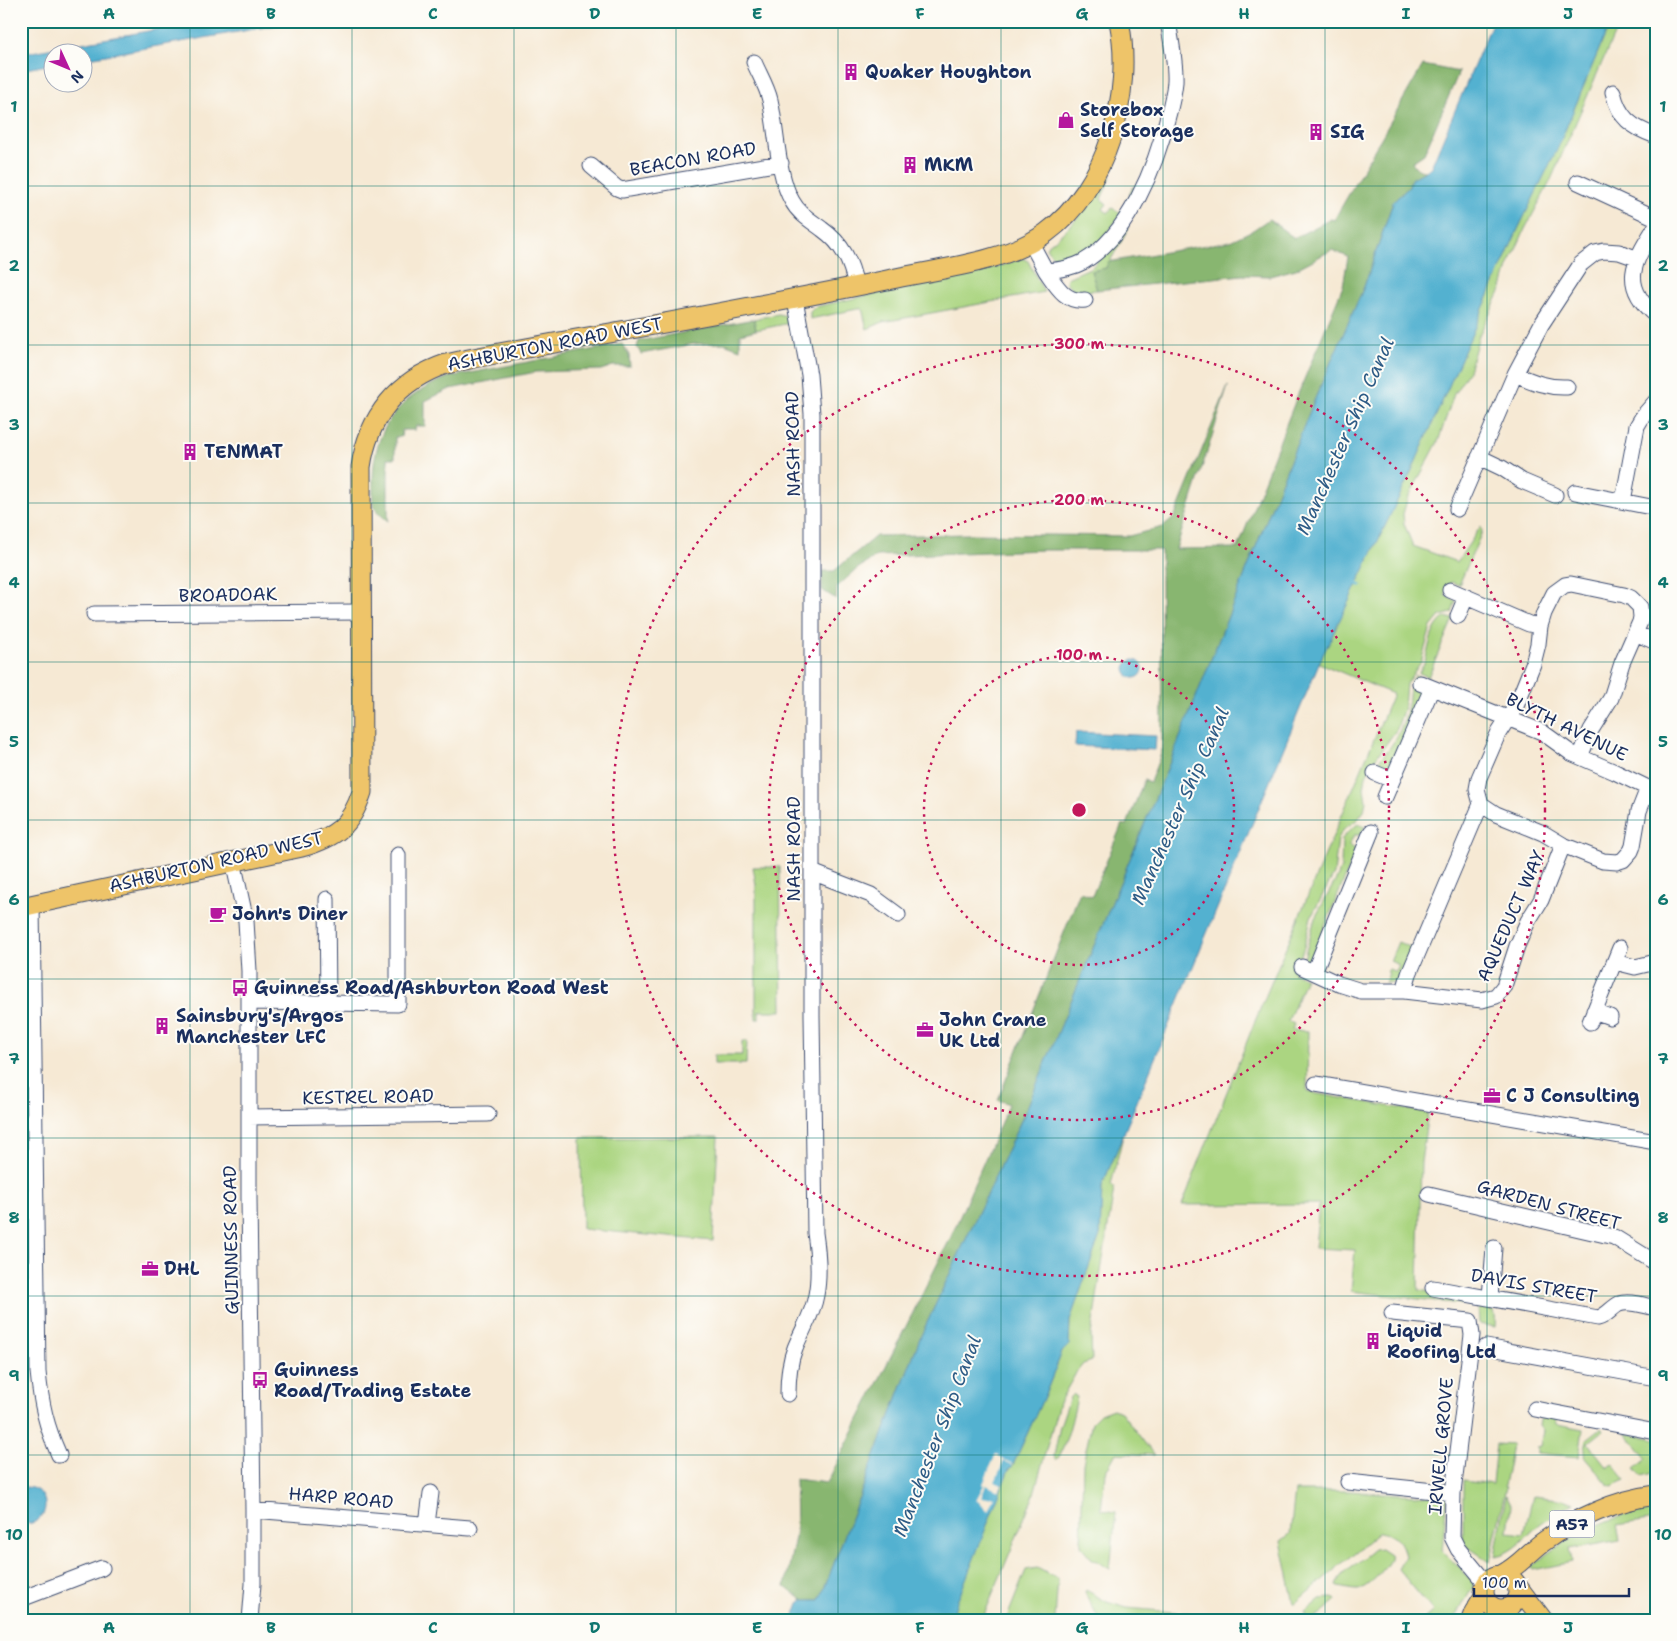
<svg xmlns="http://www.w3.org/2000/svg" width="1677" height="1641" font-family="'Shantell Sans',sans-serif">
<rect width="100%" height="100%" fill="#fdfcf7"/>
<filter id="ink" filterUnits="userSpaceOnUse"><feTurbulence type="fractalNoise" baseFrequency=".02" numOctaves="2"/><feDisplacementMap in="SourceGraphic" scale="10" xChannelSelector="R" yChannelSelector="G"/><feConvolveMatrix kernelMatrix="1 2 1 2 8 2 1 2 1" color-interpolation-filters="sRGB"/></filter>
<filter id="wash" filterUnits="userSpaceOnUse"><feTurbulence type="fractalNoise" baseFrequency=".0096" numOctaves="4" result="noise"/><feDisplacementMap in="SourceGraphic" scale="20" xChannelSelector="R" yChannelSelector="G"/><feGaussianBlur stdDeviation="1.12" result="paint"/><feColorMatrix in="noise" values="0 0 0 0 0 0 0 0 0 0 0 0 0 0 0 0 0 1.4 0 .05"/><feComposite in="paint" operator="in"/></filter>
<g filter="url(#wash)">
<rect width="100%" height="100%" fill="#f6e9d4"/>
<path fill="#abd581" stroke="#638270" d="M1611 21H1620L1550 182 1525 229 1508 267 1502 288 1479 335 1469 371 1454 394 1438 442 1407 500 1403 514 1404 524 1413 546 1457 562 1481 526 1482 532 1459 585 1451 582 1445 595 1456 601 1452 613 1440 616 1431 627 1421 662 1406 684 1404 707 1397 729 1373 762 1366 776 1364 788 1366 801 1364 811 1358 819 1345 828 1338 838 1334 874 1311 917 1304 947 1294 973 1306 978 1288 1021 1294 1024 1292 1030 1308 1031 1307 1092 1428 1113 1421 1162 1418 1290 1487 1300C1495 1309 1496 1315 1495 1327L1479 1324 1478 1306 1351 1291 1355 1250 1315 1248 1319 1204 1182 1205 1253 1026 1393 694 1319 663 1412 470 1518 229 1558 147Z
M1107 175 1111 177 1101 199 1107 204 1103 209 1108 213 1112 208 1120 213 1133 187 1136 188C1121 215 1093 267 1056 259L1048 251 1046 247C1073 226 1090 205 1107 175Z
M1127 227 1129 228 1106 268 1091 271 1097 290C1084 291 1073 295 1066 281L1067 278 1092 267Z
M1022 258 1028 261 1044 292 883 322 867 329 862 308 810 319V312L815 307 1001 266Z
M778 314 787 316 790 323 756 330 754 319Z
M1445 617 1453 619 1428 677 1419 673C1421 668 1425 663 1426 658 1430 643 1431 628 1445 617Z
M1415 675 1419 677 1422 693 1390 770H1387L1376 766V764C1391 748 1402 732 1407 710 1410 697 1408 686 1415 675Z
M1358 824 1365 827 1360 835H1354L1349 845 1355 849 1356 852 1312 957 1310 960 1303 962 1315 918 1338 876 1341 867 1342 839 1349 831Z
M753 867H780L782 1011H759V1019H756V885Z
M1398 942 1412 948 1397 982 1385 983 1389 973 1387 972 1389 969 1396 972 1399 965 1390 961Z
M742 1041H747L746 1064H714V1055H742Z
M1124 1132 1111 1185 1114 1189 1091 1335 1092 1361 1083 1364 1076 1373 1059 1403 1033 1497 982 1620H950L999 1491 1009 1469 1013 1465 1047 1390 1062 1352 1069 1344 1070 1320 1100 1235 1102 1186Z
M718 1137 713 1241 582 1229 581 1138Z
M1073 1394 1077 1397C1075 1409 1064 1455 1056 1460L1054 1456 1060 1426 1070 1397Z
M1113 1409 1121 1412 1154 1455 1116 1453 1105 1473 1101 1510 1116 1512 1110 1569 1091 1558 1081 1546 1083 1464 1092 1422 1100 1414Z
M1545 1416 1555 1417 1557 1424 1583 1429 1579 1457 1537 1453V1447L1540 1446 1543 1431 1539 1426 1540 1420Z
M1601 1428 1603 1431 1588 1443 1607 1467 1612 1463 1626 1480 1612 1486 1608 1484 1584 1456 1587 1439Z
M1626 1433 1656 1439V1472L1641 1476 1635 1469 1647 1459Z
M1496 1444 1512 1445 1504 1486 1506 1487 1490 1562 1468 1547 1463 1540V1480L1492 1484Z
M1295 1491H1349L1447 1497 1442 1551 1475 1583 1454 1620H1423L1433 1611 1398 1569 1405 1556C1401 1539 1396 1535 1379 1532L1294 1604 1281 1541 1290 1534Z
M1506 1495 1511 1505 1508 1532 1524 1534 1533 1496 1566 1500 1574 1503C1562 1510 1551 1516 1540 1524 1526 1536 1514 1553 1495 1556Z
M1656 1507V1520L1617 1526 1620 1540 1570 1549 1572 1562 1533 1570 1531 1567C1567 1537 1609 1516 1656 1507Z
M1381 1548 1390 1554C1394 1563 1366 1589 1358 1590 1351 1590 1344 1588 1338 1587L1336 1586 1339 1578 1374 1549Z
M1037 1568 1058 1579 1055 1620H1006L1026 1570Z
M1086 1590 1107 1602 1127 1608 1209 1615 1217 1620H1099L1085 1593Z
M1332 1598 1335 1599 1336 1601 1314 1619 1309 1620 1305 1616V1612L1320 1599Z"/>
<path fill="#88b66f" stroke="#527266" d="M1423 65 1459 72 1424 154 1412 162C1416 168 1419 171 1426 171L1411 179 1409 187 1393 202 1364 287 1314 401 1173 755 1027 1108 920 1338 820 1600H803L785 1587 796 1532 795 1479 827 1483 950 1239 1009 1104 998 1100 1080 892 1092 896 1122 824 1127 825 1144 780 1150 782 1162 751 1161 550H1044L877 556 857 569 837 587 836 599 822 590V571H834L876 536 969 534 1129 536 1163 527 1174 518 1228 386 1176 549 1238 548 1298 394 1343 286 1348 257 1332 250 1296 269 1270 276 1242 275 1097 290 1091 271 1106 268 1108 262 1230 241 1253 230 1269 219 1294 238 1331 219 1334 220Z
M754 319 756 330 740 334V349L724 343 694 344 641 354 637 347 639 341Z
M622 344 629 355 630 366H613L601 370 536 372 450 389 425 401V426H416L415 430H402L401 437H395V458H388V521C382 516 375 511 373 504 372 499 373 493 373 488 372 460 378 431 398 409 412 394 430 384 449 377Z"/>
<path fill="#52b1d0" stroke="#367097" d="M203 21H301L83 59 82 52H52V64L21 70V54Z
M1493 21H1611L1558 147 1518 229 1412 470 1319 663 1102 1186 1100 1235 1070 1320 1069 1345 1062 1352 1047 1390 1013 1465 1011 1468 1009 1469 950 1620H793L799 1603 803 1600H820L920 1338 1027 1108 1173 755 1314 401 1364 287 1393 202 1409 187 1411 179 1426 171 1431 167Z
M1125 669a9 9 0 1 1 18 0a9 9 0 1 1-18 0Z
M1076 732 1156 736 1155 750 1075 746Z
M26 1487C55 1489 49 1529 21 1523V1488Z"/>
<path fill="#f6e9d4" d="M996 1454 999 1455V1457L1013 1464V1465L1004 1461 995 1482 1002 1485 999 1491 986 1485 981 1498 994 1497 988 1512 979 1502 976 1500 984 1485 983 1484Z"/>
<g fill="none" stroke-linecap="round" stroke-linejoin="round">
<path stroke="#52b1d0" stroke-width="3" d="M1357 584 1361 586"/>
</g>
</g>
<g filter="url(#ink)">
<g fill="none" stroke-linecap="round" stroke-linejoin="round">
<g stroke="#3c4b70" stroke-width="17">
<path id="minor" d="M754 62C759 74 767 87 770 100 777 130 777 175 792 201 799 214 810 220 822 229 843 244 851 262 856 286
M1613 92C1619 118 1631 127 1656 136
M591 166 617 188 622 190 781 163
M1578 182 1656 218
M1656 226C1635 260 1618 284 1656 316
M1031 243 1046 271C1058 270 1072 268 1083 262 1129 235 1156 166 1168 116 1171 105 1174 93 1175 82 1176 63 1171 41 1168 21
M1046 271C1056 285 1065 303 1085 300
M1515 374C1533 382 1548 388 1567 387
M1479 457 1502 468 1522 481 1555 495
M1575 492 1656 508
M1623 501 1637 426 1643 416 1656 401
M1457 509 1515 374 1541 325 1581 264 1595 253 1604 251 1619 252 1636 258
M1450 590 1529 624 1540 626
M94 614 361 612
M1458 616 1466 597
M1635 633 1656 642
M1420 683 1542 732 1571 753 1615 772 1656 792
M1375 773 1392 780
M1385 797 1432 688
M1481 804 1496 814 1543 833 1563 845 1603 861 1617 862 1623 860 1631 851 1633 846 1639 811 1648 788
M233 861 246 921 249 971V1198L253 1510V1584L250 1620
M812 872 871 895 898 915
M327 899 328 1003
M32 904 38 1372C41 1403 46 1426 59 1455
M1615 962 1635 967 1656 962
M1302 967 1339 984 1361 991H1404L1482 1000 1496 996 1504 986 1517 946 1528 921 1541 900 1563 845
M1314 972 1371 832
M1404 991 1409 974 1481 804 1477 789 1479 778 1498 734 1516 706 1533 664 1538 644 1540 626 1544 613 1554 593 1565 585 1571 584 1624 595 1631 598 1640 607 1641 617 1640 622 1622 663 1611 698 1591 730 1580 757
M249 1002 398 1004V855
M1594 1011 1610 1017
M1590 1022 1620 948
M1316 1084 1656 1142
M249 1117 488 1114
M1429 1194 1614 1237 1656 1263
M1433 1288 1598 1318C1607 1316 1611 1308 1619 1304 1629 1300 1645 1306 1656 1308
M1490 1297 1494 1248
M1392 1313 1470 1321 1472 1335 1453 1493 1452 1537 1458 1549 1481 1577 1485 1585
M1486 1347 1656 1378
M788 1394C788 1378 789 1363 795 1348 802 1330 813 1314 816 1295 820 1275 818 1253 815 1233L812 1015V414L809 375 795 299
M1535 1409 1656 1432
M1348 1482 1453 1493
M253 1510 470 1528
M427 1524 431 1493
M21 1599 102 1568"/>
</g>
<g stroke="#3c4b70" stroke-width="21">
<path id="major" d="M21 907 302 847C336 837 351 826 362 792L361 467C368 417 398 380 446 364 500 352 555 343 610 333 702 316 795 299 887 280 936 269 1005 263 1046 233 1107 189 1134 93 1119 21
M1484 1592a17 17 0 1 1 34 0a17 17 0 1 1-34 0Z
M1501 1575C1518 1567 1528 1553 1543 1542 1576 1518 1616 1500 1656 1495
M1518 1587 1543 1620
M1471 1620 1474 1612 1484 1596"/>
</g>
<use href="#minor" stroke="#fff" stroke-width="15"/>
<use href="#major" stroke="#eec469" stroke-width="19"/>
</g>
</g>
<path fill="none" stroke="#0f766e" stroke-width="1" stroke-opacity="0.55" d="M190 21V1620M352 21V1620M514 21V1620M676 21V1620M838 21V1620M1001 21V1620M1163 21V1620M1325 21V1620M1487 21V1620M21 186H1656M21 345H1656M21 503H1656M21 662H1656M21 820H1656M21 979H1656M21 1138H1656M21 1296H1656M21 1455H1656"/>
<g fill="none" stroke="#c2185b" stroke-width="2.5" stroke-dasharray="2.5 5">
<circle cx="1079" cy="810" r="155"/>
<circle cx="1079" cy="810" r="310"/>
<circle cx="1079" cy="810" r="466"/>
</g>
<defs>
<g id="building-bare" transform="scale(1.35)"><path d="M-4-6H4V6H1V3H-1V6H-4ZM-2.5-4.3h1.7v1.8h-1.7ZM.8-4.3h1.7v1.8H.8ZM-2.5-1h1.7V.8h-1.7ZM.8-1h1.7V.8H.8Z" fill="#b5179e" stroke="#fdfcf7" stroke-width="2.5" paint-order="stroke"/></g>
<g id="shop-bare" transform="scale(1.35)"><path d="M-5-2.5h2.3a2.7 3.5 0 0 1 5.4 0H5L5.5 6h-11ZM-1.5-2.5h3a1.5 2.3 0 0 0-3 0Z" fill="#b5179e" stroke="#fdfcf7" stroke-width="2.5" paint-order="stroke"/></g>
<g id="cafe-bare" transform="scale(1.35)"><path d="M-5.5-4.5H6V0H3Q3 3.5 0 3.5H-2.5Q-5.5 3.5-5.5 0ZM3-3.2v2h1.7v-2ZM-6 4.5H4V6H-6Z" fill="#b5179e" stroke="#fdfcf7" stroke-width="2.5" paint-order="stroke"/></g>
<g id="bus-bare" transform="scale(1.35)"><path d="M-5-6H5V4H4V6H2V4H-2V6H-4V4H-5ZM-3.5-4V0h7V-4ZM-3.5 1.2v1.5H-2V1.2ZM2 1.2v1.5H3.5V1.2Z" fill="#b5179e" stroke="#fdfcf7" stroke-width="2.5" paint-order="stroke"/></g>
<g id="office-bare" transform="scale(1.35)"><path d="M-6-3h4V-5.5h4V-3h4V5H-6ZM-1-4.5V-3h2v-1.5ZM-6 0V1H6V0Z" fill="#b5179e" stroke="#fdfcf7" stroke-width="2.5" paint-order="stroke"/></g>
</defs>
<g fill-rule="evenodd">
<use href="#building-bare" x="851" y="72"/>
<use href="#shop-bare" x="1066" y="120"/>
<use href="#building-bare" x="1316" y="132"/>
<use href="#building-bare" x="910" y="165"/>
<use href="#building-bare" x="190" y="452"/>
<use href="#cafe-bare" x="218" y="914"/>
<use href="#bus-bare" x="240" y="988"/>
<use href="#building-bare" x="162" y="1026"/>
<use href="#office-bare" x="925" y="1030"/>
<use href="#office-bare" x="1492" y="1096"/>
<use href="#office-bare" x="150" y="1269"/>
<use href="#building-bare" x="1373" y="1341"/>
<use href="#bus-bare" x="260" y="1380"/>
</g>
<g text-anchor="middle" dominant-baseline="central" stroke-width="4" stroke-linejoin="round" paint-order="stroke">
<rect fill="#fdfcf7" stroke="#5f6c8c" stroke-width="1" x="1549.5" y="1510.5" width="45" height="27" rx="4"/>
<g font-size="16" font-weight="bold" fill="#1b2f5e">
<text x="1572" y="1524">A57</text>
</g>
<g font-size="18" font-weight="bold" fill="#1b2f5e" stroke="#fdfcf7" text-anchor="start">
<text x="865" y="72">Quaker Houghton</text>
<text x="1080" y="110">Storebox<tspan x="1080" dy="21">Self Storage</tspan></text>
<text x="1330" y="132">SIG</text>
<text x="924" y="165">MKM</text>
<text x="204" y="452">TENMAT</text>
<text x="232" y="914">John's Diner</text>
<text x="254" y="988">Guinness Road/Ashburton Road West</text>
<text x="176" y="1016">Sainsbury's/Argos<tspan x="176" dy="21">Manchester LFC</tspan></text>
<text x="939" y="1020">John Crane<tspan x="939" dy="21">UK Ltd</tspan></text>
<text x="1506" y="1096">C J Consulting</text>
<text x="164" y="1269">DHL</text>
<text x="1387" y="1331">Liquid<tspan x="1387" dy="21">Roofing Ltd</tspan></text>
<text x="274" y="1370">Guinness<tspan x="274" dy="21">Road/Trading Estate</tspan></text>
</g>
<g font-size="18" fill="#1b2f5e" stroke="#fdfcf7">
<text transform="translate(693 159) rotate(-10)">BEACON ROAD</text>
<text transform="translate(555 344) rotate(-11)">ASHBURTON ROAD WEST</text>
<text transform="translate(793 444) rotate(-91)">NASH ROAD</text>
<text transform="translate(228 595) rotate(-1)">BROADOAK</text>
<text transform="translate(1567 727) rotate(26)">BLYTH AVENUE</text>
<text transform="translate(794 849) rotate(-90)">NASH ROAD</text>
<text transform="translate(216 862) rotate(-13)">ASHBURTON ROAD WEST</text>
<text transform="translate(1511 916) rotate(-66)">AQUEDUCT WAY</text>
<text transform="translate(368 1097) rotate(-1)">KESTREL ROAD</text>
<text transform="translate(1549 1205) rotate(15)">GARDEN STREET</text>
<text transform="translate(231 1240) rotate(-91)">GUINNESS ROAD</text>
<text transform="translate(1534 1286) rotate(10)">DAVIS STREET</text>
<text transform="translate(1441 1446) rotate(-85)">IRWELL GROVE</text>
<text transform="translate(341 1498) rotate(5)">HARP ROAD</text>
</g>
<g font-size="19" font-style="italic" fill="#2e5c86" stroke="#fdfcf7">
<text transform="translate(1345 436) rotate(-66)">Manchester Ship Canal</text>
<text transform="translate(1180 806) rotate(-66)">Manchester Ship Canal</text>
<text transform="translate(937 1436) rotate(-69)">Manchester Ship Canal</text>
</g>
</g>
<circle cx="1079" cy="810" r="8" fill="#c2185b" stroke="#fdfcf7" stroke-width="2.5"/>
<g font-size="15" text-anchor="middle" font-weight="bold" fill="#c2185b" stroke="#fdfcf7" stroke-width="4" stroke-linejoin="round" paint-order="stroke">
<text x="1079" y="349">300 m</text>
<text x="1079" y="505">200 m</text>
<text x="1079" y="660">100 m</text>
</g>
<rect width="1677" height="1641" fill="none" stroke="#fdfcf7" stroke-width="55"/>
<g transform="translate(68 68) rotate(134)"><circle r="24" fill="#fdfcf7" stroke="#a3aaba"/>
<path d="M0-4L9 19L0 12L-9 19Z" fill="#b5179e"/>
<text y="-8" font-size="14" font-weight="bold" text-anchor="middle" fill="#1b2f5e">N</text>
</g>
<path d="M1474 1588v8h155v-8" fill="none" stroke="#1b2f5e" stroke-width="2.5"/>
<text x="1482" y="1588" font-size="15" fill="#1b2f5e" stroke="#fdfcf7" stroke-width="4" paint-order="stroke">100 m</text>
<rect x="28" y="28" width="1622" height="1586" fill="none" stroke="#0f766e" stroke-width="2"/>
<g font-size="16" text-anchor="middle" font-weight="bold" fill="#0f766e">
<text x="109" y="19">A</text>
<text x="271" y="19">B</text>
<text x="433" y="19">C</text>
<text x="595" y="19">D</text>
<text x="757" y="19">E</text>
<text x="920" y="19">F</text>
<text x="1082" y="19">G</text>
<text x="1244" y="19">H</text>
<text x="1406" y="19">I</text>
<text x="1568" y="19">J</text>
<text x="14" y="112">1</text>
<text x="1663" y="112">1</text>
<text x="14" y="271">2</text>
<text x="1663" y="271">2</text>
<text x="14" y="430">3</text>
<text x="1663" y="430">3</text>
<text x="14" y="588">4</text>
<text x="1663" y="588">4</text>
<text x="14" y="747">5</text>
<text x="1663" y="747">5</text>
<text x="14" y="905">6</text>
<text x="1663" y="905">6</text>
<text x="14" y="1064">7</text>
<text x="1663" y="1064">7</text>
<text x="14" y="1223">8</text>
<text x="1663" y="1223">8</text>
<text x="14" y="1381">9</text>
<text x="1663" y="1381">9</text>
<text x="14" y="1540">10</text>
<text x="1663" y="1540">10</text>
<text x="109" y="1633">A</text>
<text x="271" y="1633">B</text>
<text x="433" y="1633">C</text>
<text x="595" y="1633">D</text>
<text x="757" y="1633">E</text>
<text x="920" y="1633">F</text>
<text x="1082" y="1633">G</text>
<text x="1244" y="1633">H</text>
<text x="1406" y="1633">I</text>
<text x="1568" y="1633">J</text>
</g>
</svg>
